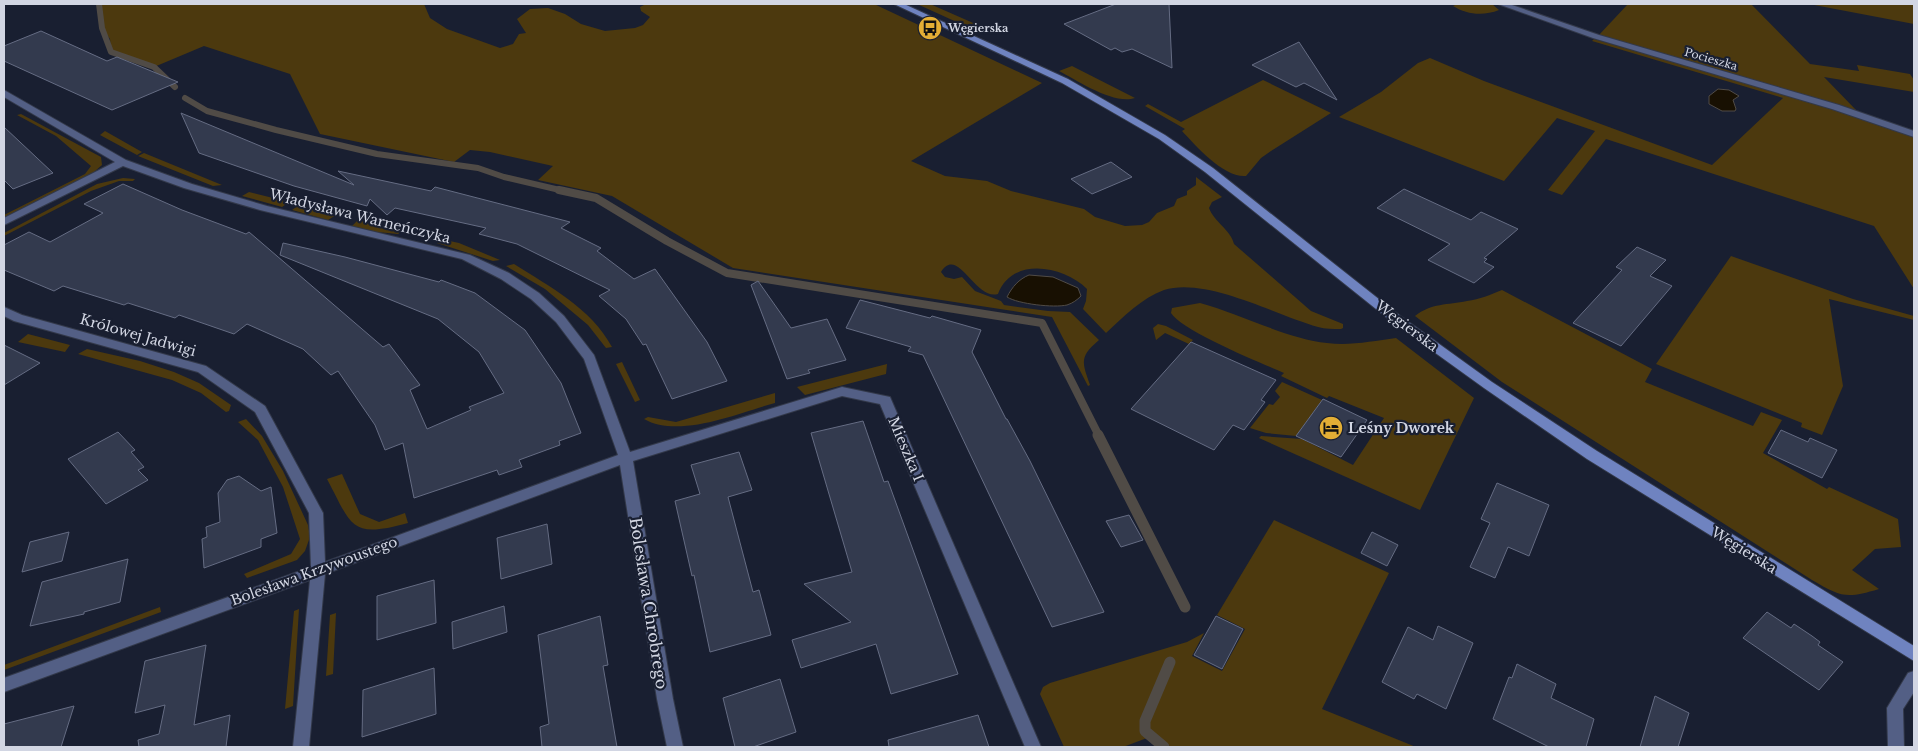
<svg xmlns="http://www.w3.org/2000/svg" width="1918" height="751" font-family="'Libre Baskerville',serif">
<rect width="100%" height="100%" fill="#191f31"/>
<path fill="#4c390e" d="M101 4H424L430 18 447 29 500 48 513 44 519 34 526 33 517 19 530 9 548 8 565 14 581 24 605 31 635 28 643 25 650 17 641 11 640 7 646 4H874L1042 83 911 161 945 176 987 181 1011 191 1084 209 1095 217 1125 226 1142 225 1149 222 1157 213 1174 206 1177 199 1187 195V191L1196 185V177L1222 197 1212 202 1209 208C1214 222 1231 230 1234 244L1311 311 1343 324V328L1341 329C1333 329 1325 329 1318 327 1275 315 1207 277 1164 290 1142 298 1123 317 1106 333L1083 309 1086 301 1087 289C1064 266 1012 256 998 294 975 301 958 245 941 272L945 277 954 279 962 277 975 291 1001 301 1004 305 1048 311 1070 312 1099 340C1079 357 1082 362 1090 385L1088 386 1052 317 733 268 612 196 538 180 553 166 490 152 470 150 454 162 320 134 290 74 204 46 154 67 111 52 110 39 102 28Z
M917 4H930L980 26 972 29Z
M1458 4H1492L1499 10C1484 16 1467 15 1453 6Z
M1628 4H1751L1810 64 1859 71 1857 65 1910 74 1914 80V92L1824 77 1857 111 1598 36Z
M1809 4H1914V24Z
M1594 39 1777 92 1865 118 1914 136V289L1874 226 1606 139 1562 195 1548 190 1595 131 1557 118 1504 181 1339 117 1381 92 1418 63 1430 58 1484 81 1712 165 1783 98 1592 41Z
M1072 66 1135 98C1114 105 1078 81 1059 71Z
M1263 80 1331 113 1271 151 1261 158 1246 176C1224 178 1196 146 1182 131L1185 129 1145 106 1148 104 1181 122Z
M21 114 101 157 102 165 94 172 4 219V215L85 174 91 166 56 136 17 115Z
M105 131 142 152 137 155 100 135Z
M144 153 222 185 213 186 138 156Z
M123 178 135 179 133 181H119L91 191 4 236V233L97 184Z
M249 192 289 202 282 207 242 196Z
M299 205 336 215 328 220 292 210Z
M358 220 402 231 398 234 377 232 352 226Z
M440 239 459 243 500 260 493 261 437 243Z
M1731 256 1853 299 1914 316V320L1829 299 1843 386 1822 435 1801 427 1802 423 1656 364Z
M514 264C550 287 591 308 612 347L606 348 588 325 545 289 506 266Z
M1502 290 1652 369 1645 382 1753 426 1761 412 1782 420 1763 453 1827 489 1829 487 1898 519 1901 547 1875 549 1852 570 1879 589C1846 599 1841 597 1812 580L1502 382 1415 316C1431 303 1448 305 1467 301 1480 299 1490 295 1502 290Z
M1200 303C1240 314 1288 339 1327 343 1350 346 1373 341 1396 338L1474 398 1420 510 1259 438 1261 436 1302 439 1353 465 1384 418 1329 396 1327 398 1281 376 1284 373C1261 363 1182 331 1171 313L1172 308Z
M1158 324 1166 326 1193 340 1189 344 1165 333 1156 340 1153 328Z
M28 334 70 345 65 352 18 342Z
M87 349 140 361 174 372 199 383 231 405 229 411 226 412 201 393 172 380 78 354Z
M622 362 640 400 635 402 616 364Z
M887 364 886 374 805 395 797 387Z
M1282 382 1322 400 1296 436 1266 433 1250 428 1269 404 1273 405 1280 397 1275 391Z
M775 393V403C738 413 679 439 644 419L648 417 676 422Z
M246 419 262 436 283 471 308 525 310 537 305 551 297 560 247 578 244 574 291 554 300 539 283 487 258 440 238 422Z
M342 474 360 514 379 522 405 513 408 523C350 539 352 526 327 479Z
M1274 520 1389 573 1322 709 1416 747H1171L1155 735 1123 747H1064L1040 694 1043 687 1050 683 1187 642 1204 633 1192 656 1222 671 1245 629 1217 615Z
M160 607 161 612 4 670V665Z
M299 609 293 706 285 709 294 611Z
M336 613 333 674 326 676 330 615Z"/>
<path fill="#181002" stroke="#504b46" d="M1718 89 1729 90 1739 96 1733 100 1736 109 1735 111H1722L1709 104V96Z
M1029 275 1053 277 1078 288 1081 296C1077 300 1073 303 1067 305 1054 308 1018 304 1007 297 1012 287 1019 279 1029 275Z"/>
<g fill="none" stroke-linecap="round" stroke-linejoin="round">
<path stroke="#504b46" stroke-width="6" d="M99 4 102 28 111 52 154 67 175 87
M185 98 207 111 276 130 377 154 478 168 504 177 564 191"/>
<path stroke="#504b46" stroke-width="8" d="M559 190 596 198 667 241 727 273 1042 323 1099 436"/>
<path stroke="#504b46" stroke-width="11" d="M1098 435 1185 607
M1164 747 1145 731V721L1170 662"/>
</g>
<path fill="#333a4e" stroke="#656c83" d="M1116 4H1169L1172 68 1132 49 1122 52 1115 48 1111 50 1064 24Z
M41 31 107 61 117 57 178 82 112 110 4 61V46Z
M1299 42 1337 100 1304 83 1296 87 1252 65Z
M181 113 354 185 338 171 431 191 435 187 570 222 561 228 601 248 597 251 634 279 655 269 707 342 727 381 672 399 646 344 643 345 626 319 599 296 610 290 517 244 479 234 486 228 395 208 387 215 370 199 367 206 294 186 199 153Z
M4 127 53 173 13 189 4 180Z
M1111 162 1132 177 1092 194 1071 179Z
M123 184 182 210 246 234 249 232 383 347 389 344 420 385 410 390 427 429 471 410 469 407 504 393 479 352 438 319 280 255 283 243 345 257 439 282 441 280 475 293 525 330 561 383 581 433 559 441 560 445 519 460 522 467 499 475 497 470 414 498 403 443 385 450 375 425 338 371 331 375 303 349 247 324 234 334 179 315 175 318 128 303 124 305 63 286 54 291 4 270V245L29 232 50 242 103 213 84 204Z
M1404 189 1471 220 1481 212 1518 229 1484 258 1487 259 1484 262 1494 267 1474 283 1428 260 1450 244 1377 208Z
M1637 247 1666 260 1650 276 1672 286 1621 346 1573 323 1622 270 1616 267Z
M758 281 791 328 827 319 846 360 808 370 810 373 787 379 751 285Z
M860 300 930 318 932 316 981 330 972 352 1006 419H1007L1030 461 1104 612 1052 627 923 355 908 351 911 347 846 328Z
M1191 342 1276 380 1261 400 1265 402 1244 430 1233 425 1214 450 1131 409Z
M4 345 40 363 4 385Z
M1323 399 1367 420 1341 457 1296 436Z
M863 421 884 482 888 481 958 674 891 694 876 644 801 668 792 640 851 622 804 584 852 572 811 433Z
M1781 430 1808 442 1810 438 1837 450 1822 478 1768 453Z
M118 432 135 450 131 452 144 467 138 470 148 480 106 504 68 459Z
M739 452 752 490 728 497 753 592 759 590 771 635 710 652 694 575 692 576 675 501 700 494 691 465Z
M239 476 261 491 271 487 277 533 261 539V547L204 568 202 539 207 537 206 527 220 522 218 493 227 480Z
M1497 483 1549 505 1529 556 1508 547 1495 578 1470 567 1490 523 1481 519Z
M1129 515 1143 540 1121 547 1106 521Z
M547 524 552 564 501 579 497 538Z
M69 532 62 561 22 572 30 542Z
M1372 532 1398 545 1387 566 1361 553Z
M128 559 120 602 84 612V614L30 626 42 582Z
M434 580 436 623 377 640V596Z
M504 606 507 632 453 649 452 622Z
M1767 612 1791 628 1794 624 1812 636 1820 642 1818 645 1843 662 1819 690 1743 638Z
M600 616 608 665 603 666 617 747H542L540 727 549 724 538 635Z
M1216 616 1243 629 1222 669 1194 655Z
M1438 626 1473 643 1446 709 1417 694 1414 699 1382 682 1408 627 1433 640Z
M206 645 194 725 230 715 226 747H139L138 740 159 734 165 705 135 713 145 661Z
M1517 664 1556 684 1551 698 1594 719 1586 747H1549L1493 719 1509 677 1512 678Z
M434 668 436 714 362 737 363 690Z
M780 679 796 732 753 747H735L723 698Z
M1655 696 1689 713 1678 747H1640Z
M74 706 61 747H4V724Z
M978 715 989 747H889L888 740Z"/>
<g fill="none" stroke-linecap="round" stroke-linejoin="round">
<g stroke="#33394a" stroke-width="2">
<path id="street" d="M1498 4H1509L1599 35 1839 105 1914 131V137L1832 109 1593 38Z
M4 90 126 160 192 184 267 206 470 255 509 273 539 293 564 316 594 355 630 452 842 387 890 397 1041 747H1025L880 404 842 396 633 461 673 699 683 747H667L657 699 620 465 325 574 309 747H293L310 580 4 692V678L311 567 309 513 255 412 198 372 14 321 4 316V307L22 315 206 366 265 406 323 513 325 562 618 455 584 359 556 322 531 299 501 279 462 259 260 210 184 188 123 166 4 225V218L115 162 4 97Z
M1914 671V692L1903 709 1904 747H1888L1887 708 1908 673Z"/>
</g>
<g stroke="#33394a" stroke-width="2">
<path id="secondary" d="M894 4H904L1068 79 1165 135 1213 168 1399 315 1492 382 1597 451 1914 646V661L1587 459 1484 388 1391 321 1205 172 1159 139 1062 83Z"/>
</g>
<use href="#street" fill="#535f85" fill-rule="evenodd"/>
<use href="#secondary" fill="#6f83c0" fill-rule="evenodd"/>
</g>
<defs>
<g id="bus-disc" transform="scale(1.25)"><circle r="9.5" fill="#e3ae35" stroke="#191f31"/><path d="M-5-6H5V4H4V6H2V4H-2V6H-4V4H-5ZM-3.5-4V0h7V-4ZM-3.5 1.2v1.5H-2V1.2ZM2 1.2v1.5H3.5V1.2Z" fill="#111"/></g>
<g id="hotel-disc" transform="scale(1.25)"><circle r="9.5" fill="#e3ae35" stroke="#191f31"/><path d="M-6-4.5h1.5V1H6V5H4.5V3h-9V5H-6ZM-4 0a1.8 1.8 0 1 1 3.6 0ZM.5 0V-2.5h3Q6-2.5 6 0Z" fill="#111"/></g>
</defs>
<g fill-rule="evenodd">
<use href="#bus-disc" x="930" y="28"/>
<use href="#hotel-disc" x="1331" y="428"/>
</g>
<g text-anchor="middle" dominant-baseline="central" stroke-width="4.5" stroke-linejoin="round" paint-order="stroke">
<g font-size="11" font-weight="bold" fill="#d2d6e3" stroke="#191f31" text-anchor="start">
<text x="948" y="28">Węgierska</text>
</g>
<g font-size="11" fill="#d2d6e3" stroke="#191f31">
<text transform="translate(1711 59) rotate(16)">Pocieszka</text>
</g>
<g font-size="14" fill="#d2d6e3" stroke="#191f31">
<text transform="translate(360 216) rotate(14)">Władysława Warneńczyka</text>
<text transform="translate(1407 326) rotate(37)">Węgierska</text>
<text transform="translate(138 335) rotate(16)">Królowej Jadwigi</text>
<text transform="translate(906 449) rotate(67)">Mieszka I</text>
<text transform="translate(1744 550) rotate(32)">Węgierska</text>
<text transform="translate(314 571) rotate(-20)">Bolesława Krzywoustego</text>
</g>
<g font-size="14" font-weight="bold" fill="#d2d6e3" stroke="#191f31" text-anchor="start">
<text x="1348" y="428">Leśny Dworek</text>
</g>
<g font-size="16" fill="#d2d6e3" stroke="#191f31">
<text transform="translate(649 603) rotate(81)">Bolesława Chrobrego</text>
</g>
</g>
<rect width="1918" height="751" fill="none" stroke="#d2d6e3" stroke-width="10"/>
</svg>
